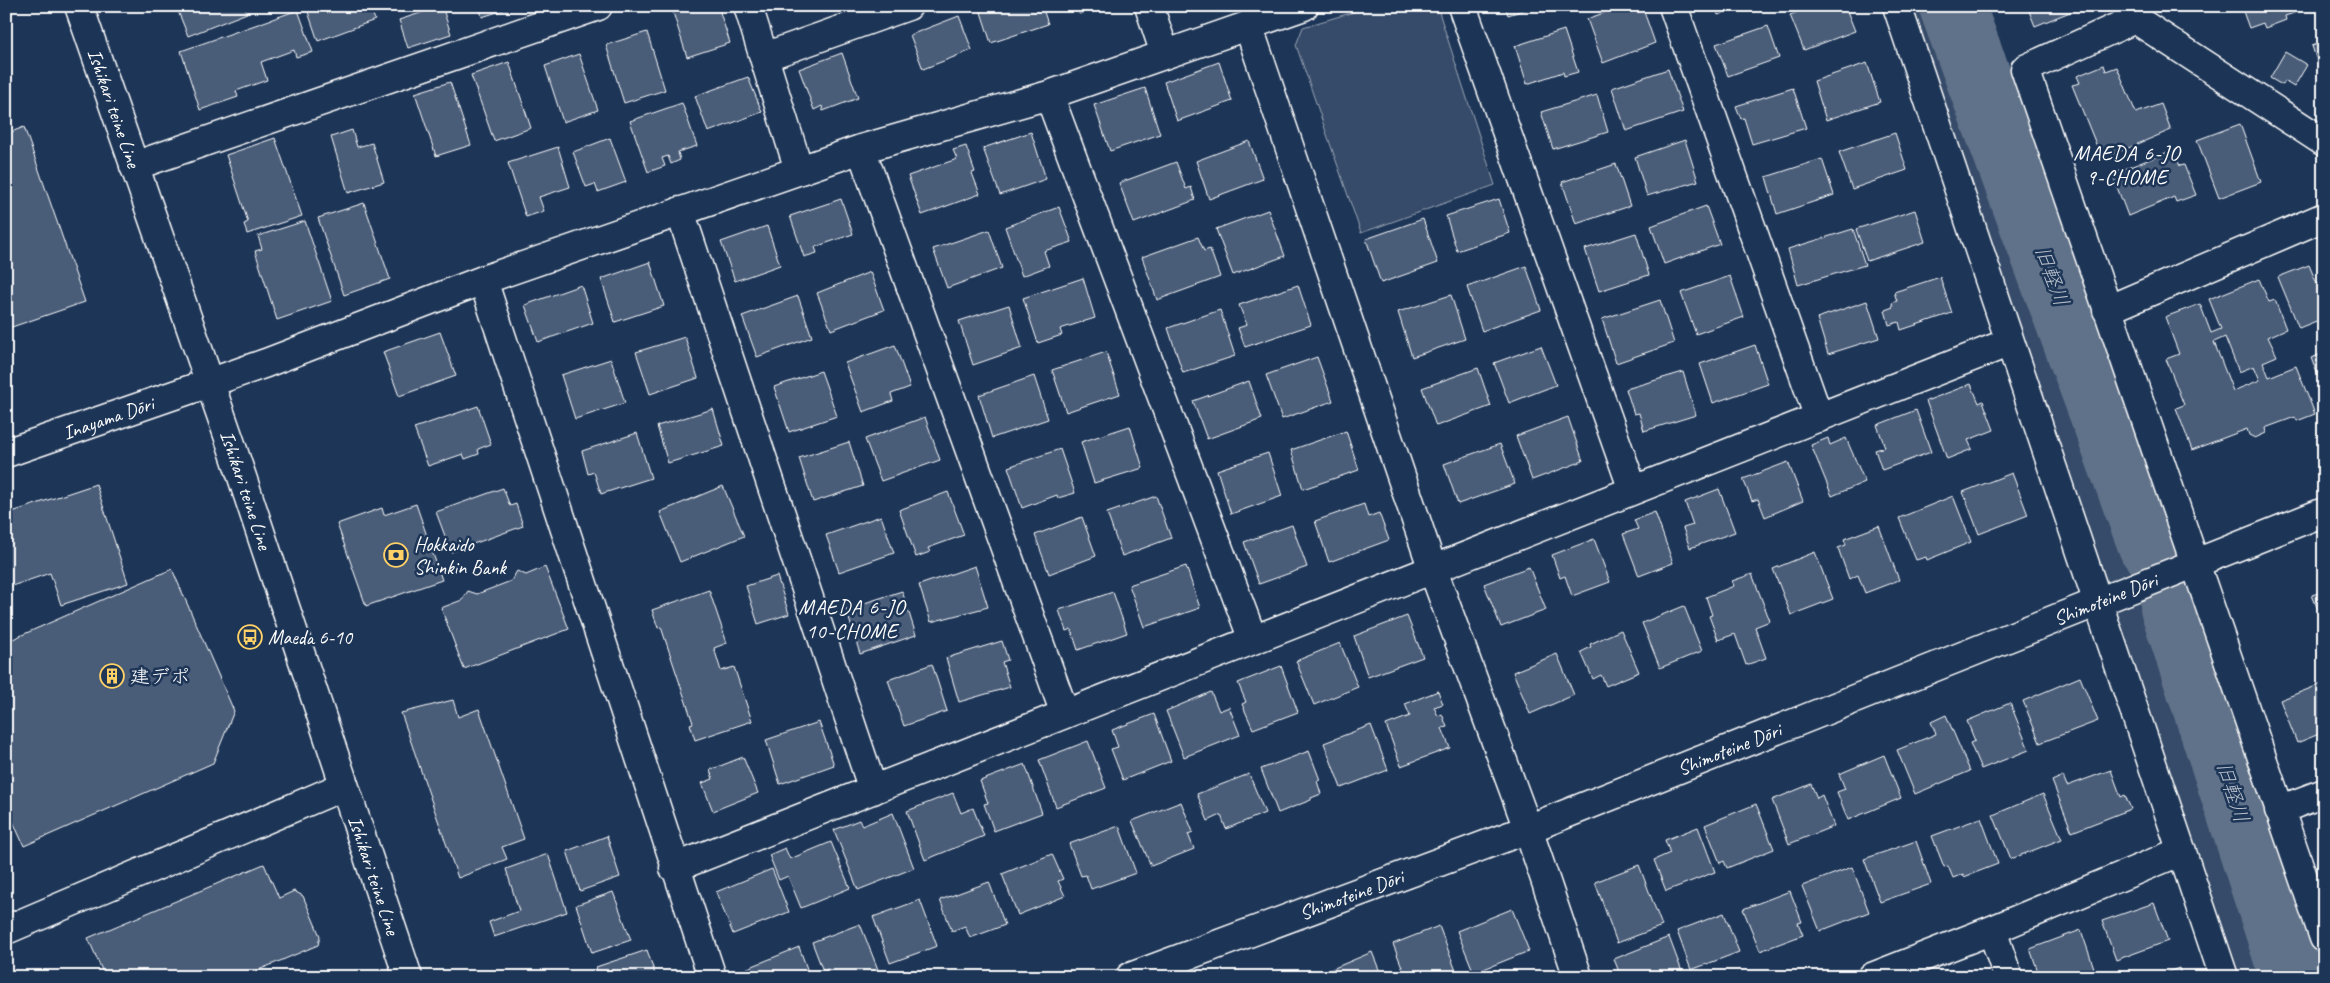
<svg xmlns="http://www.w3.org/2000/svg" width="2330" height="983" font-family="Caveat,'Klee One',sans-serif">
<rect width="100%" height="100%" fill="#1d3557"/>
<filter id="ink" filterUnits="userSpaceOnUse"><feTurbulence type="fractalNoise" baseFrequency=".02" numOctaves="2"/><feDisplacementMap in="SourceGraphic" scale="10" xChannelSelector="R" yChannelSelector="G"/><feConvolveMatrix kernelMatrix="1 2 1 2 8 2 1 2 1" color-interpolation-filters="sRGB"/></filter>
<g filter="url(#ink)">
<path fill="#364b69" stroke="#9aa5b4" d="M1374 6H1437L1495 185 1361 233 1296 45 1303 27Z
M1906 6H1979L2322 977H2234Z"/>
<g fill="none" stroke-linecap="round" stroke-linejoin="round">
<path stroke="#617289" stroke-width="66" d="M1952 6 2151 545
M2173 607 2293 977"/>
</g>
<path fill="#4a5d79" stroke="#fff" fill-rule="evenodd" d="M176 6H244L247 13 188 36Z
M306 6H370L375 20 318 41Z
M442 6 451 34 408 48 399 20Z
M479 6H516L482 17Z
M671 6H718L730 43 687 57Z
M979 6H1042L1048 24 991 43Z
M1076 6H1102L1079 14Z
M1505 6H1536L1508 15Z
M1623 6H1642L1655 43 1603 63 1587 19Z
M1715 6H1741L1718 15Z
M1812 6H1845L1855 31 1804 50 1790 15Z
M2027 6H2085L2035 26Z
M2241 6H2298L2300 11 2285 16 2286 20 2265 28 2263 23 2249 28Z
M298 10 313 52 296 57 294 50 261 62 267 80 236 91 238 97 200 110 181 51Z
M959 16 972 50 923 69 910 35Z
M1768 26 1779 58 1728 76 1716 44Z
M1564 30 1578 72 1564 76 1563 72 1527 84 1515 46Z
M647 32 665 90 624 103 606 45Z
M2324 42V65L2319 67 2312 46Z
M2285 52 2307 65 2294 87 2284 81 2282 85 2270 78Z
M842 53 858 98 823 111 822 106 814 110 799 69Z
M579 54 598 110 563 122 545 66Z
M509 62 531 128 494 141 471 75Z
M1219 62 1232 101 1177 121 1164 82Z
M1867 63 1880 102 1826 120 1814 81Z
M2104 65 2106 71 2117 67 2136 113 2161 104 2171 130 2102 159 2072 85 2080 83 2077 76Z
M1668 69 1683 112 1626 131 1612 88Z
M748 77 762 112 708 132 695 96Z
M450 82 471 145 436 156 415 93Z
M1145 88 1160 134 1110 151 1094 105Z
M1793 88 1806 128 1752 144 1744 118 1741 119 1736 106Z
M1597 95 1608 132 1553 149 1541 112Z
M682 103 697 146 678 152 680 160 671 164 668 156 662 158 665 166 648 172 630 121Z
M2240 124 2261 182 2219 198 2197 140Z
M24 127 85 302 6 329V134Z
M352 130 357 147 372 143 384 182 348 193 331 137Z
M1031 132 1046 179 1000 195 983 148Z
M1895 133 1907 170 1852 189 1839 152Z
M275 138 302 216 247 234 244 224 248 222 226 155Z
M610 138 626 182 598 192 595 184 586 187 573 152Z
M1685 140 1698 181 1647 196 1635 157Z
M1249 141 1263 179 1209 199 1196 161Z
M966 146 975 172 972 173 980 194 922 215 908 176 957 159 953 150Z
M558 147 570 187 539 197 544 211 526 217 508 163Z
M2173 150 2180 166 2184 165 2196 195 2176 202 2174 197 2128 216 2112 174Z
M1822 159 1834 195 1777 214 1766 177Z
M1176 162 1186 189 1191 187 1195 200 1134 223 1119 183Z
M1616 164 1630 206 1576 224 1562 182Z
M841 199 853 234 815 247 817 253 804 257 790 216Z
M1499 199 1510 233 1457 251 1446 216Z
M364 203 390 279 344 295 318 218Z
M1706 206 1720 244 1664 264 1651 226Z
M1059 207 1072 242 1044 251 1049 266 1022 276 1005 227Z
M1268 210 1285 256 1233 275 1216 229Z
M1915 210 1925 242 1867 261 1856 229Z
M1423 219 1438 263 1381 283 1366 239Z
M305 221 332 301 277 320 255 251 262 249 258 236Z
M767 226 780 265 735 281 721 242Z
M1853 229 1865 265 1798 285 1788 249Z
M989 230 1002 268 947 288 933 249Z
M1636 233 1649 275 1599 291 1585 249Z
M1198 237 1204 251 1210 249 1220 277 1157 300 1142 257Z
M650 262 664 306 615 322 601 279Z
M2309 265 2317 284 2324 281V318L2299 328 2278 277Z
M1526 266 1541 310 1482 331 1467 287Z
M870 272 884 310 831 330 817 293Z
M1730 276 1744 317 1696 334 1681 293Z
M1940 277 1952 313 1901 330 1899 322 1889 325 1885 310 1893 307 1892 303 1897 301 1894 292Z
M1083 278 1095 318 1060 329 1062 335 1038 343 1023 298Z
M2259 279 2269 302 2275 300 2286 329 2268 337 2277 356 2263 362 2269 377 2296 366 2315 414 2297 421 2295 417 2265 428 2266 433 2255 438 2249 435 2247 429 2192 450 2176 408 2184 405 2166 359 2179 354 2165 317 2200 304 2211 333 2221 329 2209 299ZM2225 337 2239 372 2254 366 2260 380 2233 391 2214 342Z
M581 285 593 323 538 342 525 305Z
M1298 285 1311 325 1245 347 1238 328 1247 325 1239 305Z
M1451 295 1465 339 1412 357 1398 312Z
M798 296 812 337 757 357 742 316Z
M1660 300 1674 343 1616 363 1602 319Z
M1867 301 1879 338 1828 354 1817 318Z
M1009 305 1022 348 973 365 959 321Z
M1220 310 1235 356 1183 373 1168 328Z
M440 332 456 376 399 396 383 352Z
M685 337 698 378 650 394 636 352Z
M895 345 910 387 891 394 893 401 863 412 845 363Z
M1755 345 1768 384 1713 403 1700 364Z
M1541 346 1556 385 1509 403 1494 363Z
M1106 352 1120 394 1066 412 1052 370Z
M2324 353V390L2311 358Z
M1317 357 1333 401 1282 419 1266 375Z
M611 359 625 403 575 419 561 375Z
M1478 368 1491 406 1436 426 1422 388Z
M821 371 837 416 789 432 774 387Z
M1683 372 1696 415 1644 431 1639 413 1634 414 1626 389Z
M1034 376 1048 419 992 438 979 395Z
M1249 381 1262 419 1207 439 1193 401Z
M1971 384 1979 403 1983 401 1994 430 1968 440 1972 449 1947 459 1926 401Z
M478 406 491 444 478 449 479 454 465 459 463 454 428 466 414 428Z
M713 409 724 446 668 463 657 426Z
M1916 410 1931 452 1882 470 1875 450 1885 447 1877 425Z
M925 417 940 460 881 481 865 439Z
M1568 417 1583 461 1532 480 1516 436Z
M1130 426 1143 468 1094 483 1081 442Z
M1346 431 1359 470 1303 489 1291 450Z
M637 433 651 478 601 494 594 472 588 474 582 451Z
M1828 438 1830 445 1846 438 1865 482 1832 496 1811 445Z
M849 442 863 486 813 502 799 458Z
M1500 444 1515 484 1458 504 1444 464Z
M1060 449 1075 493 1058 498 1057 495 1022 508 1008 467Z
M1268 453 1282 496 1231 514 1217 470Z
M1788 462 1803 501 1765 517 1758 499 1752 501 1743 479Z
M2012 473 2028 515 1979 534 1963 492Z
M96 484 128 583 61 605 50 573 6 588V514Z
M723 486 744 536 680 562 660 512Z
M503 488 510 506 516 504 523 526 451 552 436 512Z
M1719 489 1735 532 1690 548 1683 528 1693 525 1685 502Z
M948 492 964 535 928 548 930 552 916 557 899 510Z
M1156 496 1171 538 1122 556 1107 513Z
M1953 496 1971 542 1927 560 1926 557 1916 560 1899 518Z
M416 504 442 580 366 606 337 524 382 508 384 515Z
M1364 504 1368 517 1379 513 1389 540 1329 562 1315 521Z
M1655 512 1673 563 1639 576 1623 534 1638 529 1634 520Z
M881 516 894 553 839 572 826 535Z
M1082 517 1096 556 1049 574 1035 535Z
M1292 525 1307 567 1259 584 1244 542Z
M1879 526 1899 580 1865 593 1858 575 1849 579 1838 548 1846 545 1844 539Z
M1594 539 1610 582 1572 596 1565 576 1560 578 1552 555Z
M1815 552 1833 599 1791 615 1773 569Z
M975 566 988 607 931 622 919 585Z
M1186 566 1200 608 1144 627 1129 585Z
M545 567 569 629 464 669 441 608 462 600 468 591 477 594 511 581 517 571 526 575Z
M1529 567 1546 610 1501 627 1484 584Z
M172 569 234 711 213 763 24 846 6 806V642Z
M1752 574 1770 621 1755 627 1766 658 1746 665 1735 634 1718 640 1709 616 1712 615 1706 597 1734 586 1732 581Z
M777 576 789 614 758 624 746 586Z
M709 590 727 643 714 648 721 671 734 667 752 721 695 740 690 724 693 723 661 627 658 628 652 610Z
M902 591 916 635 860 654 846 609Z
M2324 591V624L2312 595Z
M1113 592 1127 633 1078 650 1071 629 1066 631 1059 610Z
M1684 606 1702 651 1660 668 1642 623Z
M1407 616 1423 657 1368 677 1354 636Z
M1621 630 1639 672 1606 686 1601 675 1593 679 1581 652 1591 647 1590 644Z
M1002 641 1008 660 1002 662 1010 687 959 702 946 658Z
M1340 643 1358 687 1314 705 1296 661Z
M1557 654 1574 695 1530 714 1513 672Z
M932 664 947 711 904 726 888 680Z
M1281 666 1298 712 1253 729 1242 704 1246 702 1238 683Z
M2080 677 2098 721 2040 743 2023 701Z
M2324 683V732L2297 743 2280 700Z
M1438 691 1443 704 1434 707 1438 716 1442 714 1447 727 1442 728 1450 748 1401 766 1386 725 1410 716 1405 704Z
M1211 692 1219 711 1229 707 1240 735 1184 757 1166 711Z
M453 700 458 717 479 709 524 839 502 847 507 859 458 878 401 713Z
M2010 703 2029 750 1981 769 1970 743 1975 741 1967 721Z
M1154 714 1171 761 1123 780 1111 749 1118 747 1112 730Z
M1946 715 1970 771 1915 794 1897 750 1936 734 1931 722Z
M819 722 834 765 780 784 766 740Z
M1371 725 1388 770 1341 788 1324 743Z
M1088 741 1106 788 1056 807 1039 760Z
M1309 751 1320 780 1317 781 1321 794 1311 798V800L1278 813 1261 769Z
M1884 755 1901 798 1848 820 1837 792 1845 789 1839 774Z
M743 757 758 793 713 811 702 783 713 779 710 770Z
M1025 764 1042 813 994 831 984 804 988 803 980 781Z
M2111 770 2121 797 2125 795 2131 809 2072 832 2052 781 2063 776 2067 786Z
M1249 774 1265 813 1226 829 1221 815 1208 821 1197 794Z
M1811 784 1817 798 1822 795 1834 826 1789 844 1772 800Z
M953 793 961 813 973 808 984 836 925 860 907 811Z
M2043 794 2062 839 2011 859 1993 815Z
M1181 802 1193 832 1188 834 1194 849 1151 866 1132 821Z
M1756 804 1774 849 1727 868 1724 861 1720 863 1705 825Z
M893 813 914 868 858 890 834 830 859 820 862 826Z
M1981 818 1998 864 1964 877 1963 874 1953 878 1948 866 1944 867 1932 836Z
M1119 826 1136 873 1091 889 1086 875 1081 876 1069 844Z
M1698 827 1715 872 1666 891 1654 860 1670 853 1665 840Z
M607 836 620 877 580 891 567 851Z
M1916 841 1931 884 1880 902 1864 859Z
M831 842 850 888 801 908 788 876 779 880 769 855 785 848 790 859Z
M548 854 567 912 494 937 489 922 519 911 506 869Z
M1052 854 1063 879 1058 881 1065 896 1018 915 1002 874Z
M264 864 279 898 294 891 303 896 320 936 318 945 242 977H105L88 938Z
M1639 865 1662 926 1617 943 1595 882Z
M1852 867 1869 912 1820 931 1802 886Z
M772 869 789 912 733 934 716 892Z
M989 882 1005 925 970 938 965 926 952 931 940 900Z
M1790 891 1802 922 1798 923 1803 935 1760 951 1743 909Z
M613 892 631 940 592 953 576 905Z
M920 900 937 946 890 963 873 917Z
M2154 903 2168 941 2116 960 2102 921Z
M1512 909 1529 951 1474 973 1457 931Z
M1724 913 1739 952 1691 970 1677 931Z
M860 924 881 977H831L828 969 823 971 812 942Z
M1439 926 1456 971 1442 977H1406L1393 944Z
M2081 930 2094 968 2069 977H2040L2030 949Z
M1669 937 1684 977H1621L1614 959Z
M799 947 810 977H746L743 970Z
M647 950 656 977H599L596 967Z
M1372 952 1382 977H1327L1325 972Z
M2179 968 2182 977H2155Z"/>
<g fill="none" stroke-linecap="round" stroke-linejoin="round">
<g stroke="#fff" stroke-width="31">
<path id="street" d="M748 6 799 170
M1149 6 1165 54
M1462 6 1633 490
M1673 6 1819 418
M1897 6 2224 977
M1248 25 1433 570 1528 829 1578 977
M764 57 908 6
M1049 95 1253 640
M2324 142 2135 19 2025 69 2324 938
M861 149 1065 714
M134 166 598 6
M680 211 873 790
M483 280 712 977
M2107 310 2324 217
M209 383 266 363 483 280 861 149 1049 95 1304 6
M2279 810 2324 793
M674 868 2010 342
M6 930 344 786
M1992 930 2008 977
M1872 977 1992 930 2182 851"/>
</g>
<g stroke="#fff" stroke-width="31">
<g id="secondary">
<path id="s1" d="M6 453 209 383"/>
<path id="s2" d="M1130 977 1528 829 2324 512"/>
</g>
</g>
<g stroke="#fff" stroke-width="31">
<g id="primary">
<path id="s3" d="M79 6 230 441 408 977"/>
</g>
</g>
<use href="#street" stroke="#1d3557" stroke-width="28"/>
<use href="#secondary" stroke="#1d3557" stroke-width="28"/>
<use href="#primary" stroke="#1d3557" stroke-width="28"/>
</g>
</g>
<defs>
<g id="bank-ring" transform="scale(1.25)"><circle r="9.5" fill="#1d3557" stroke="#ffd166" stroke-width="1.5"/><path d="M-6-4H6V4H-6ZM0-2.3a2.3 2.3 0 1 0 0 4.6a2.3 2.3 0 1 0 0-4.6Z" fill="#ffd166"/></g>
<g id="bus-ring" transform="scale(1.25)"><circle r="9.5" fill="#1d3557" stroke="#ffd166" stroke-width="1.5"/><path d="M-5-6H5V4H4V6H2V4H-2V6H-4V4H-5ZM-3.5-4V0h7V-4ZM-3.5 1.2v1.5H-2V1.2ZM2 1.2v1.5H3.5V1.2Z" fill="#ffd166"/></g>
<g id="building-ring" transform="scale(1.25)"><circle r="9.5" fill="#1d3557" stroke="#ffd166" stroke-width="1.5"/><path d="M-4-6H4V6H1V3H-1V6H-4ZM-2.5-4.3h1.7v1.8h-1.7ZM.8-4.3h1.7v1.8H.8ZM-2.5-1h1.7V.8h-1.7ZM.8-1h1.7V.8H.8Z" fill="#ffd166"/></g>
</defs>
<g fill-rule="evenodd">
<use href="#bank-ring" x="396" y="555"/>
<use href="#bus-ring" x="250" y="637"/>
<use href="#building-ring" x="112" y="676"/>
</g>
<g text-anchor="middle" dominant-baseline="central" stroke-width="5" stroke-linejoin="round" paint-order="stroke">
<g font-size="20" fill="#fff" stroke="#1d3557">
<text stroke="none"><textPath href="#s3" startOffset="108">Ishikari teine Line</textPath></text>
<text stroke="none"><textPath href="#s1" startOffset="108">Inayama Dōri</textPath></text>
<text stroke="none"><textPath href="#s3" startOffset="512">Ishikari teine Line</textPath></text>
<text stroke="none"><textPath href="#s2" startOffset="1046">Shimoteine Dōri</textPath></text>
<text stroke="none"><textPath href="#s2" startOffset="641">Shimoteine Dōri</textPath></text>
<text stroke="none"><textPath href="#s3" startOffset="918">Ishikari teine Line</textPath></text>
<text stroke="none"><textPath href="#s2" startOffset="236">Shimoteine Dōri</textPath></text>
</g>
<g font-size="20" fill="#fff" stroke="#1d3557" text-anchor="start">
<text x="414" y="544">Hokkaido<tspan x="414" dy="23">Shinkin Bank</tspan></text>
<text x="268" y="637">Maeda 6-10</text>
<text x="130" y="676">建デポ</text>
</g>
<g font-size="21" letter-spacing="1" fill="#fff" stroke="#1d3557">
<text x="2127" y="153">MAEDA 6-JO<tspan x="2127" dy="24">9-CHOME</tspan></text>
<text x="852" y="607">MAEDA 6-JO<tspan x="852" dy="24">10-CHOME</tspan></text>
</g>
<g font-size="21" font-style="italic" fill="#b8c0ca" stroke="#1d3557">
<text transform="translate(2052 276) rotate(70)">旧軽川</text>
<text transform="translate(2233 792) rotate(72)">旧軽川</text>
</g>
</g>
<rect width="2330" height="983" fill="none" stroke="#1d3557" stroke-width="25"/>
<rect x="12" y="12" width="2305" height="958" fill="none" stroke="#fff" stroke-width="2" filter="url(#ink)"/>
</svg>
